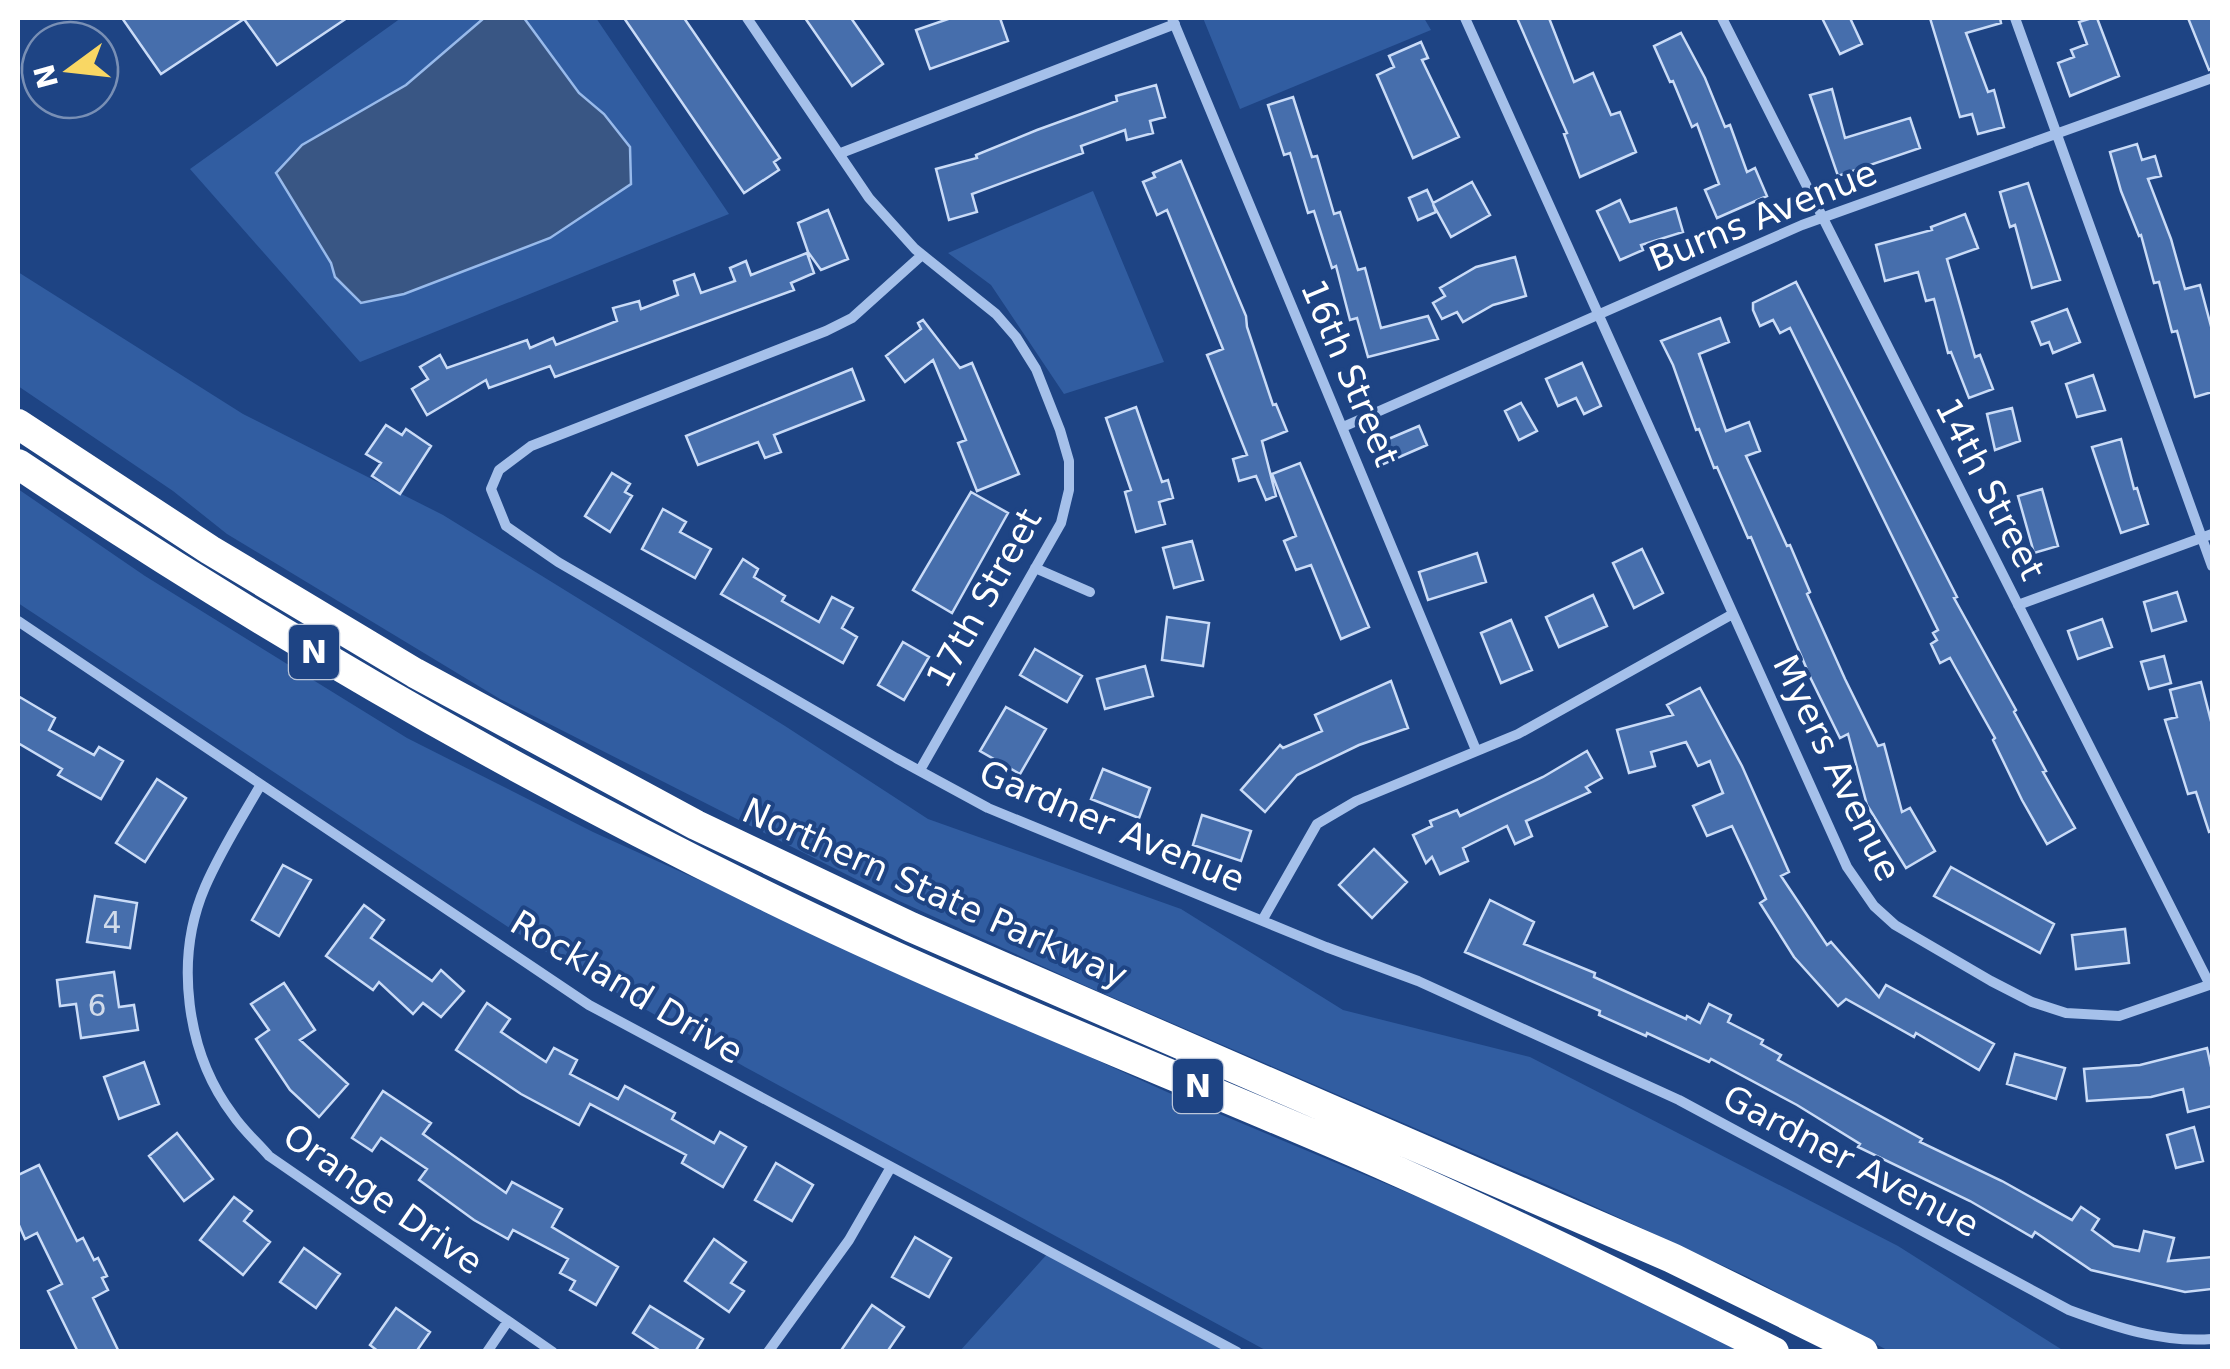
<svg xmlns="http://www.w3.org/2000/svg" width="2230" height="1369" font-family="'DejaVu Sans',sans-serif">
<rect width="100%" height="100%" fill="#1e4484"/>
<path fill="#315da1" d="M401 18H596L729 214 360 362 190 169Z
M1203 18H1424L1431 30 1240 109Z
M1093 191 1164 362 1064 394 991 285 948 253Z
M18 272 243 414 443 515 785 726 928 819 1181 909 1343 1010 1530 1057 1898 1246 2064 1351H1889L1750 1278 1561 1191 1086 986 897 900 500 699 227 534 173 491 18 386Z
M18 489 145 576 407 738 593 832 1167 1092 1530 1244 1751 1351H1267L745 1067 543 950 18 603Z
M1049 1252 1237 1352H959Z"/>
<path fill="#395684" stroke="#98baeb" stroke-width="2.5" d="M484 18H524L579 93 604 114 630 147 631 184 550 238 404 294 361 303 335 277 331 263 276 173 302 145 406 85Z"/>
<path fill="#466eac" stroke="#c9dbf7" stroke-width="2.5" d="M122 18H347L277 65 244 19 161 74Z
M624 18H684L780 158 774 162 779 170 744 193Z
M805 18H851L883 64 852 86Z
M951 18H1000L1008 41 930 69 916 30Z
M1517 18H1549L1574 82 1593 73 1611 115 1620 112 1636 152 1580 177 1564 134 1567 133Z
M1822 18H1850L1862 44 1840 54Z
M1930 18H2000L2001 23 1966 33 1988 92 1994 90 2004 127 1978 134 1972 114 1960 117Z
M2092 18H2097L2119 76 2070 96 2058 63 2074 57 2071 50 2087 44 2079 22Z
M2188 18H2212V69L2209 70Z
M1681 33 1705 78 1725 127 1730 125 1747 172 1755 168 1767 196 1717 218 1705 190 1719 184 1697 124 1692 127 1673 81 1670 82 1654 46Z
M1421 42 1428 58 1422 60 1459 137 1413 158 1377 75 1394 67 1389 56Z
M1156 85 1165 117 1150 121 1153 133 1127 140 1125 130 1081 146 1083 153 972 194 977 212 949 220 936 169 977 158 976 155 1037 130 1117 101 1116 96Z
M1832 89 1845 138 1910 118 1920 148 1838 176 1810 95Z
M1293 97 1312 157 1317 156 1334 214 1340 212 1358 270 1365 268 1381 328 1428 316 1438 339 1368 357 1357 318 1350 320 1336 266 1332 268 1314 211 1308 213 1290 153 1284 155 1268 105Z
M2137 144 2142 160 2155 156 2161 176 2148 179 2171 239 2185 289 2200 285 2212 330V392L2195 397 2177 331 2172 332 2159 282 2154 283 2141 235 2139 236 2121 191 2110 152Z
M1181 161 1246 316 1247 327 1273 405 1276 404 1287 431 1262 441 1276 496 1266 500 1256 476 1239 481 1233 459 1247 455 1207 355 1223 349 1167 210 1157 215 1143 182 1155 177 1153 173Z
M1472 182 1490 215 1451 237 1433 204 1436 212 1418 220 1409 198 1427 190 1433 203Z
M2028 183 2060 280 2032 288 2015 225 2010 227 2000 192Z
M1620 200 1630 222 1676 208 1683 232 1641 245 1643 250 1620 260 1597 211Z
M828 210 848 259 821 270 808 252 798 223Z
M1965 214 1978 248 1947 259 1975 357 1980 355 1993 389 1969 398 1951 352 1948 353 1934 299 1926 301 1918 272 1885 281 1876 245 1932 230 1931 227Z
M807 253 814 273 791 283 794 290 555 377 550 366 489 388 486 380 427 415 412 389 428 379 420 367 440 355 447 368 527 340 530 348 553 338 556 345 617 321 613 308 639 301 641 309 678 295 674 281 694 274 701 293 735 281 730 268 746 261 751 275Z
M1515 257 1526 296 1493 305 1463 322 1457 312 1442 319 1433 303 1445 296 1440 288 1476 267Z
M1796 282 1957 597 1954 598 2016 710 2014 712 2046 771 2043 772 2075 828 2047 844 2022 800 1993 740 1995 738 1955 667 1950 658 1940 663 1931 644 1937 640 1933 633 1938 630 1790 328 1780 333 1773 320 1760 326 1753 310V303Z
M2067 309 2080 342 2053 353 2049 342 2041 345 2032 322Z
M1720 318 1729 342 1699 354 1726 431 1749 422 1760 451 1746 456 1787 546 1790 545 1810 592 1807 594 1845 679 1878 746 1884 744 1902 812 1910 808 1935 851 1906 868 1867 805 1848 734 1840 738 1811 679 1751 537 1748 538 1717 467 1714 468 1699 429 1696 430 1673 365 1661 341Z
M923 320 960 368 972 363 1019 474 977 491 958 443 966 440 933 360 905 382 886 356 921 329 918 323Z
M1582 363 1601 406 1584 414 1576 398 1558 406 1546 379Z
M852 369 864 400 774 435 781 452 765 458 758 442 698 465 686 436Z
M2093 375 2105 410 2077 417 2066 384Z
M1521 403 1537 431 1519 440 1505 411Z
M1136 407 1162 482 1168 480 1173 498 1159 502 1165 524 1136 532 1125 492 1131 490 1106 418Z
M2012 408 2020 441 1995 450 1987 414Z
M386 425 402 435 406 429 431 446 400 494 372 476 381 463 366 454Z
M1419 426 1427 445 1381 465 1372 446Z
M2121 439 2134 489 2137 488 2148 524 2121 533 2092 447Z
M1300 463 1369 627 1341 639 1311 565 1296 570 1284 541 1296 536 1272 474Z
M612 473 630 484 625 492 632 496 610 532 585 516Z
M2042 489 2058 546 2034 553 2018 496Z
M971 492 1008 513 952 613 913 590Z
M663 509 686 522 680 532 711 549 695 578 642 549Z
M1192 541 1203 580 1174 588 1163 548Z
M1642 549 1663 593 1634 608 1613 563Z
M1477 553 1486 582 1428 600 1419 572Z
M743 559 758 569 754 577 785 596 782 601 819 622 832 597 853 608 842 628 857 637 843 663 721 594Z
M2177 592 2186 621 2152 631 2144 602Z
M1593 595 1607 626 1559 647 1546 617Z
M1167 617 1209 623 1203 666 1162 660Z
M2102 619 2112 647 2078 659 2068 631Z
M1511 620 1532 670 1501 683 1481 633Z
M903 642 929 657 904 700 878 685Z
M1035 649 1082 676 1067 702 1020 675Z
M2164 656 2171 683 2149 689 2141 662Z
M1145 666 1153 696 1105 709 1097 679Z
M1391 681 1408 728 1359 745 1297 775 1265 812 1241 790 1280 745 1283 748 1322 731 1315 715Z
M2201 682 2212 725V831L2209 832 2196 792 2188 794 2165 720 2177 717 2170 690Z
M1700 688 1742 766 1789 872 1781 876 1827 945 1831 942 1879 997 1886 985 1994 1044 1979 1070 1916 1033 1914 1037 1846 999 1838 1006 1794 957 1760 903 1766 899 1732 826 1707 836 1693 806 1723 793 1710 761 1698 766 1686 742 1651 752 1655 766 1629 773 1617 730 1673 715 1667 705Z
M18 696 55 718 49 730 94 755 99 747 123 761 101 799 58 775 62 769 18 743Z
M1006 707 1046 729 1020 774 980 751Z
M1587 751 1602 778 1586 787 1590 792 1526 821 1532 836 1515 844 1507 826 1463 848 1468 861 1440 874 1432 857 1426 863 1413 835 1432 826 1430 821 1457 810 1460 816 1543 777Z
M1103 769 1150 788 1139 818 1091 799Z
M157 779 186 798 145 862 116 843Z
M1202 815 1251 831 1241 861 1193 845Z
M1374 849 1407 882 1372 918 1339 885Z
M283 865 311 880 279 936 252 920Z
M1951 867 2054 924 2040 953 1934 896Z
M95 896 137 903 130 948 87 942Z
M1490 900 1534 922 1524 944 1595 973 1594 977 1686 1019 1687 1016 1700 1023 1709 1004 1731 1015 1728 1022 1763 1040 1761 1044 1781 1055 1778 1060 1922 1139 1920 1142 2002 1181 2072 1220 2081 1207 2099 1219 2092 1230 2114 1246 2139 1251 2144 1231 2174 1238 2168 1261 2212 1257V1289L2185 1292 2091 1270 2035 1232 2032 1237 1970 1201 1858 1147 1860 1144 1797 1105 1711 1059 1709 1062 1647 1033 1646 1036 1599 1015 1600 1011 1465 952Z
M364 905 384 920 371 938 432 981 441 970 464 991 441 1017 423 1003 413 1014 379 982 373 990 326 956Z
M2125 929 2129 963 2076 969 2072 935Z
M114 972 119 1007 134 1005 138 1030 81 1038 76 1004 60 1006 57 980Z
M284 983 315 1030 300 1040 348 1084 319 1117 290 1090 256 1039 269 1030 251 1004Z
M487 1003 510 1019 501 1032 546 1062 554 1048 577 1060 570 1074 618 1099 625 1086 675 1113 672 1119 714 1143 720 1132 746 1147 723 1187 682 1163 686 1155 590 1104 579 1125 521 1094 456 1050Z
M2207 1048 2212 1071V1106L2188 1112 2183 1089 2151 1097 2087 1101 2084 1069 2140 1065Z
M2015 1054 2065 1068 2056 1099 2007 1084Z
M144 1062 159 1104 119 1119 104 1077Z
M383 1091 431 1123 423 1134 506 1193 512 1182 562 1209 552 1227 618 1267 596 1305 570 1290 575 1281 560 1273 568 1259 513 1230 508 1239 474 1220 419 1180 427 1169 381 1138 372 1151 352 1138Z
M2194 1127 2203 1161 2176 1168 2167 1135Z
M177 1133 213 1179 184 1201 149 1156Z
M776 1163 813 1185 792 1221 755 1200Z
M39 1165 77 1241 83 1238 94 1260 98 1258 107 1276 102 1278 108 1290 93 1298 119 1352H78L48 1291 62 1284 37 1233 25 1239 18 1223V1175Z
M234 1197 252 1211 244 1221 270 1242 243 1275 200 1240Z
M915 1237 951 1258 929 1297 892 1277Z
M714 1239 746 1262 731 1283 744 1291 729 1312 685 1281Z
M304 1248 340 1274 316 1308 280 1282Z
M872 1305 904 1327 887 1352H840Z
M650 1306 703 1339 695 1352H662L633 1333Z
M396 1308 430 1332 416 1352H379L370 1345Z"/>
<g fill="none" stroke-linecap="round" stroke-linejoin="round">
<path stroke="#a5c0ea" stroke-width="10" d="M747 18 869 198 915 249 996 314 1016 337 1036 369 1060 430 1069 461V490L1061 523 920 770
M1172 18 1476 750
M1465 18 1847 867 1874 906 1895 925 1991 981 2032 1002 2066 1013 2119 1016 2212 984
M1722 18 2210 985
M2015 18 2212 566
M841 153 1175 24
M922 255 852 318 826 331 531 446 499 470 491 489 506 526 558 562 896 758 988 808 1326 947 1418 981 1679 1100 2069 1310C2115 1327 2162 1343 2212 1339
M1343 427 1802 225 2212 78
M1035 568 1090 592
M2018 605 2212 534
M18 621 589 1005 1237 1352
M260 786C241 819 220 852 205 887 174 959 186 1053 233 1115 243 1130 257 1142 269 1156L553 1352
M1263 919 1317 824 1356 801 1518 734 1731 615
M487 1352 508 1321
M768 1352 849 1240 891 1167"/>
<path stroke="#fff" stroke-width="30" d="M18 424 210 550 415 673 696 825 911 927 1672 1258 1863 1352
M18 464C257 624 505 768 764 895 959 991 1163 1069 1363 1156 1502 1217 1638 1284 1774 1352"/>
</g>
<g text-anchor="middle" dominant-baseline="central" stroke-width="8" stroke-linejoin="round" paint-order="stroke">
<g font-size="30" fill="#d1dbea">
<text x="112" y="922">4</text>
<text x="97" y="1005">6</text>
</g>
<g fill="#1e4484" stroke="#bcc7da" stroke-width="2.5">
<rect x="289" y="625" width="50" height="54" rx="8"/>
<rect x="1173" y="1059" width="50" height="54" rx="8"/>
</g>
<g font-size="32" font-weight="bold" fill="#fff">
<text x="314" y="652">N</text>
<text x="1198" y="1086">N</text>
</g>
<g font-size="35" fill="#fff" stroke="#1e4484">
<text transform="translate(1763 216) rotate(-22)">Burns Avenue</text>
<text transform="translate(1350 373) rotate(67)">16th Street</text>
<text transform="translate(1990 489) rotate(63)">14th Street</text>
<text transform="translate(984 598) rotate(-61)">17th Street</text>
<text transform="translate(1837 768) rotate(64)">Myers Avenue</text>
<text transform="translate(1112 826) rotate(23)">Gardner Avenue</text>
<text transform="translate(935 893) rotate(24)">Northern State Parkway</text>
<text transform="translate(627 987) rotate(31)">Rockland Drive</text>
<text transform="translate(1851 1161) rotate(28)">Gardner Avenue</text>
<text transform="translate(383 1199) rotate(35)">Orange Drive</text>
</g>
</g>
<rect width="2230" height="1369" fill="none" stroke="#ffffff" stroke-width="40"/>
<g transform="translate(70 70) rotate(255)"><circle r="48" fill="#1e4484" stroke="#788fb5" stroke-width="2.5"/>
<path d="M0-8L18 38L0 25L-18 38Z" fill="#f9d764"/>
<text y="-15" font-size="28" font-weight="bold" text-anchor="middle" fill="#ffffff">N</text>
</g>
</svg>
